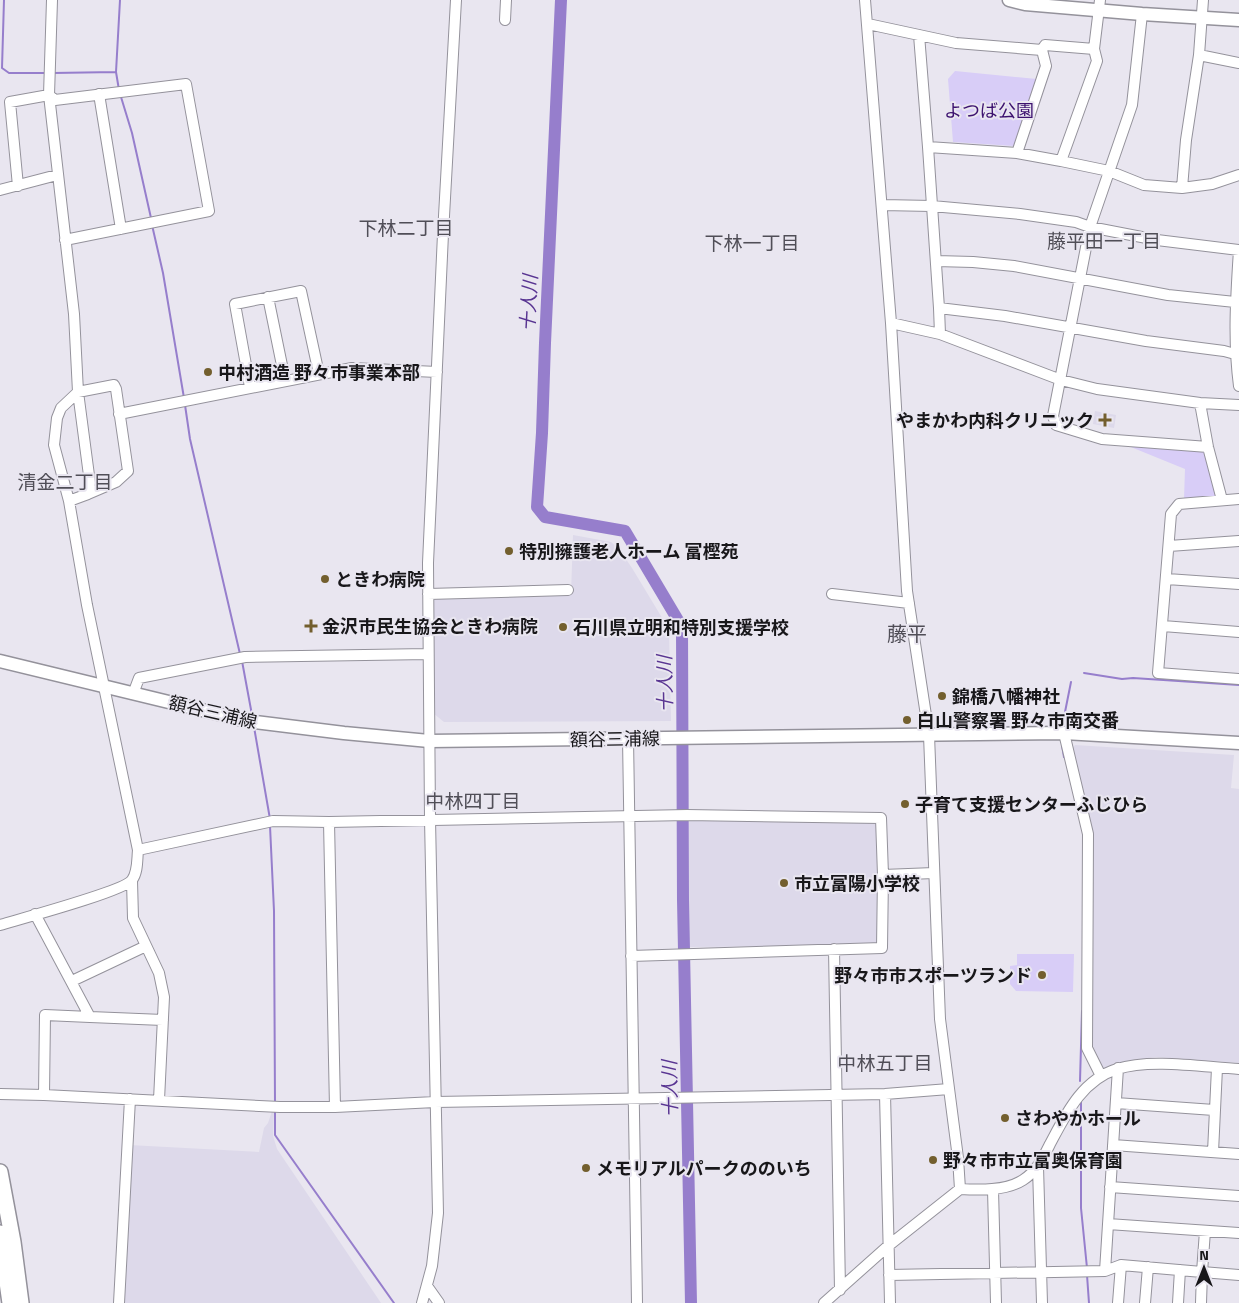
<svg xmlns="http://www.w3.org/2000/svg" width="1239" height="1303" font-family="'Titillium Web','Noto Sans JP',sans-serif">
<rect width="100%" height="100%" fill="#e9e6f0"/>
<path fill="#ddd9ea" d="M1095 411 1116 415 1114 428 1093 424Z
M573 535 611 542 619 549 632 568 667 626 669 632 671 721 444 722 433 713V598L571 594Z
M1075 745 1234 755 1231 788 1239 789V1063L1156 1057 1116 1063 1103 1069 1091 1047 1092 826 1072 749Z
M689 819 878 821 880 945 689 947Z
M272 1111H274L273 1136 277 1149 381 1303H121L129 1145 259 1152 264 1128 268 1123Z"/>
<path fill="#d8cdf7" d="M955 71 1037 79 1014 146 953 142 948 79Z
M1121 443 1205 449 1218 497 1184 499 1185 469Z
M1017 954H1074L1073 992 1016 991 1010 984V966L1017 965Z"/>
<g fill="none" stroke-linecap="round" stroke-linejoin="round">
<path stroke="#967ecc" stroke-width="2" d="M4 0 2 68 9 73H46
M53 73 116 72
M119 90 116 72 120 0
M121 97 132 133 151 218
M152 225 163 273 184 398
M185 405 190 439 240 654
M242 661 252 715
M1084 673 1122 679 1133 678 1239 685
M1064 717 1071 682
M254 727 270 819
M1062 745 1064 757
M270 826 274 911 275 1104
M1080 1081 1082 1011
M1081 1101V1208L1087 1268
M275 1111V1135L394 1303
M1087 1275 1089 1303"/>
<path stroke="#967ecc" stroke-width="12" d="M561 0 545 343 542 433 537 507 545 517 625 531 682 627 683 900 691 1303"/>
<g stroke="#94929b" stroke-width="12">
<path id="minor" d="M865 0 891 323 907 591 929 735 940 1019 958 1158 960 1189C979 1190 1006 1191 1023 1180 1037 1171 1043 1158 1050 1144 1066 1114 1082 1080 1117 1069 1150 1058 1204 1067 1239 1069
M1100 0 1094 49 1097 61 1061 161 1017 153 928 147 939 308 940 334 1061 380 1097 389 1200 403 1239 405
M1142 14 1132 105 1090 227 1053 416 1056 425 1102 439 1208 447
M505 20 506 0
M868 24 956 43 1042 50 1045 45 1094 49
M919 35 928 147
M1199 55 1239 63
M99 94 121 229
M1017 153 1046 66 1042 50
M1061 161 1109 171 1144 185 1182 188 1212 184 1239 175
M18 186 10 102 49 95 55 100 186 84 209 211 65 240
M1182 188 1186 140 1199 55 1203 0
M0 190 57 175
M882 205 932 206 1020 214 1076 222 1090 227 1157 240 1239 250
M1239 250C1236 296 1233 340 1239 386
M936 261 973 262 1014 266 1168 295 1235 302
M268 297 285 380
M939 308 1005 316 1146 341 1224 351 1235 354
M891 323 940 334
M250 387 235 304 301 291 319 374
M1200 403 1208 447 1222 500
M119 414 352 368 437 372
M1239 499 1179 504 1171 514 1158 673 1239 679
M69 501 88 494 90 483 78 392 114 385 116 389 128 471 116 482 88 494
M1169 546 1239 541
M1167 579 1239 584
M428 594 568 590
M832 594 909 603
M1163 626 1239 632
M133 694 139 678 245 657 428 654
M1064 733 1088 834 1087 1048 1101 1076
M628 738 637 1303
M329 822 335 1107
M138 850 273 821 329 822 687 815 881 818 883 875 882 948 631 956
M883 875 934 873
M132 881 133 918 159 973 164 997 159 1100
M35 914 90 1017 45 1015 44 1095
M0 925C20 919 124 891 132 880 138 872 137 860 138 850L87 605 69 501 54 445 57 418 61 408 78 392 74 314 49 95 52 0
M834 949 840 1290
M72 981 146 946
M90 1017 163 1020
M0 1094 44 1095 280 1107H335L435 1102 885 1094 949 1089
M885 1094 890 1303
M1116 1103 1214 1110
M1113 1145 1239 1154
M1213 1152 1217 1068
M1038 1167 1042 1303
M1110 1187 1239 1196
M993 1190 996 1303
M1108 1224 1239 1233
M1205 1231 1202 1272 1239 1275
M1105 1271 1118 1068
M889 1275 1105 1271 1121 1265 1202 1272 1201 1303
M427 1286 439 1303
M119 1303 130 1099
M422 1303 432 1266 438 1213 430 819 428 563 443 234 456 0
M824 1303 888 1246 960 1189
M1118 1303 1121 1265
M1145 1303 1148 1267
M1178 1303 1180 1270"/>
</g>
<g stroke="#94929b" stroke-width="15">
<path id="major" d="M1009 0 1025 4 1142 14 1239 20
M0 661 247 721 344 733 429 741 1064 733 1239 743"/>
</g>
<g stroke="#94929b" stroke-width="18">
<path id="highway" d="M0 1172 13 1242 21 1303
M0 1233 10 1303"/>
</g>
<use href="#minor" stroke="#fff" stroke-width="10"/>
<use href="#major" stroke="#fff" stroke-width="12"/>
<use href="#highway" stroke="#fff" stroke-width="15"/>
</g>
<g fill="#735f2e" stroke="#e9e6f0" stroke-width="2">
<circle cx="208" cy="372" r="5"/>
<path d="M1102.5 412.5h5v5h5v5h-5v5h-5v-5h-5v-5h5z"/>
<circle cx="509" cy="551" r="5"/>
<circle cx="325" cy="579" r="5"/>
<path d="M308.5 618.5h5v5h5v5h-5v5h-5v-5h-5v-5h5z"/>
<circle cx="563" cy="627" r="5"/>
<circle cx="942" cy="696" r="5"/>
<circle cx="907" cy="720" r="5"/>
<circle cx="905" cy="804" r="5"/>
<circle cx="784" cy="883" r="5"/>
<circle cx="1042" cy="975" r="5"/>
<circle cx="1005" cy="1118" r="5"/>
<circle cx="933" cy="1160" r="5"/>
<circle cx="586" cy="1168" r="5"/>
</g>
<g text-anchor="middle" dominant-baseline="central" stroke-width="4" stroke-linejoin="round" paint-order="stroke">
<g font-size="18" fill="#3c126f" stroke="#e9e6f0">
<text x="989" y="110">よつば公園</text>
</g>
<g font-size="18" font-weight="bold" fill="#18171a" stroke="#e9e6f0" text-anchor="start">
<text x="218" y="372">中村酒造 野々市事業本部</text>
<text x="1094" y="420" text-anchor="end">やまかわ内科クリニック</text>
<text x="519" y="551">特別擁護老人ホーム 富樫苑</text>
<text x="335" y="579">ときわ病院</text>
<text x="322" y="626">金沢市民生協会ときわ病院</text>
<text x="573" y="627">石川県立明和特別支援学校</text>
<text x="952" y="696">錦橋八幡神社</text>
<text x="917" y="720">白山警察署 野々市南交番</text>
<text x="915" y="804">子育て支援センターふじひら</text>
<text x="794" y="883">市立富陽小学校</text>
<text x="1032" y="975" text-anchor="end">野々市市スポーツランド</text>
<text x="1015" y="1118">さわやかホール</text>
<text x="943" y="1160">野々市市立富奥保育園</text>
<text x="596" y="1168">メモリアルパークののいち</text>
</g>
<g font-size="18" fill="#18171a" stroke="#e9e6f0">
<text transform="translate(213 712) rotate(13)">額谷三浦線</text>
<text transform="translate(615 739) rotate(-1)">額谷三浦線</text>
</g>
<g font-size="19" fill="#504e57" stroke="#e9e6f0">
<text x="406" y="227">下林二丁目</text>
<text x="1104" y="240">藤平田一丁目</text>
<text x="752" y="242">下林一丁目</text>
<text x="65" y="481">清金二丁目</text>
<text x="473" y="800">中林四丁目</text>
<text x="885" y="1062">中林五丁目</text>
</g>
<g font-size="19" font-style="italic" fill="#593592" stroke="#e9e6f0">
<text transform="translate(528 303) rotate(-87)">十人川</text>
<text transform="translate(664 684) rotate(-91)">十人川</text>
<text transform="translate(669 1089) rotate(-91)">十人川</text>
</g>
<g font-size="20" fill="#504e57" stroke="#e9e6f0">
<text x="907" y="633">藤平</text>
</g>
</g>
<g transform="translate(1204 1268)" stroke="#e9e6f0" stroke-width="4" paint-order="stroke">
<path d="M0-4L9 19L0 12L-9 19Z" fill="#18171a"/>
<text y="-8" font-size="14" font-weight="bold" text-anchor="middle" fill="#18171a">N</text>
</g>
</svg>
